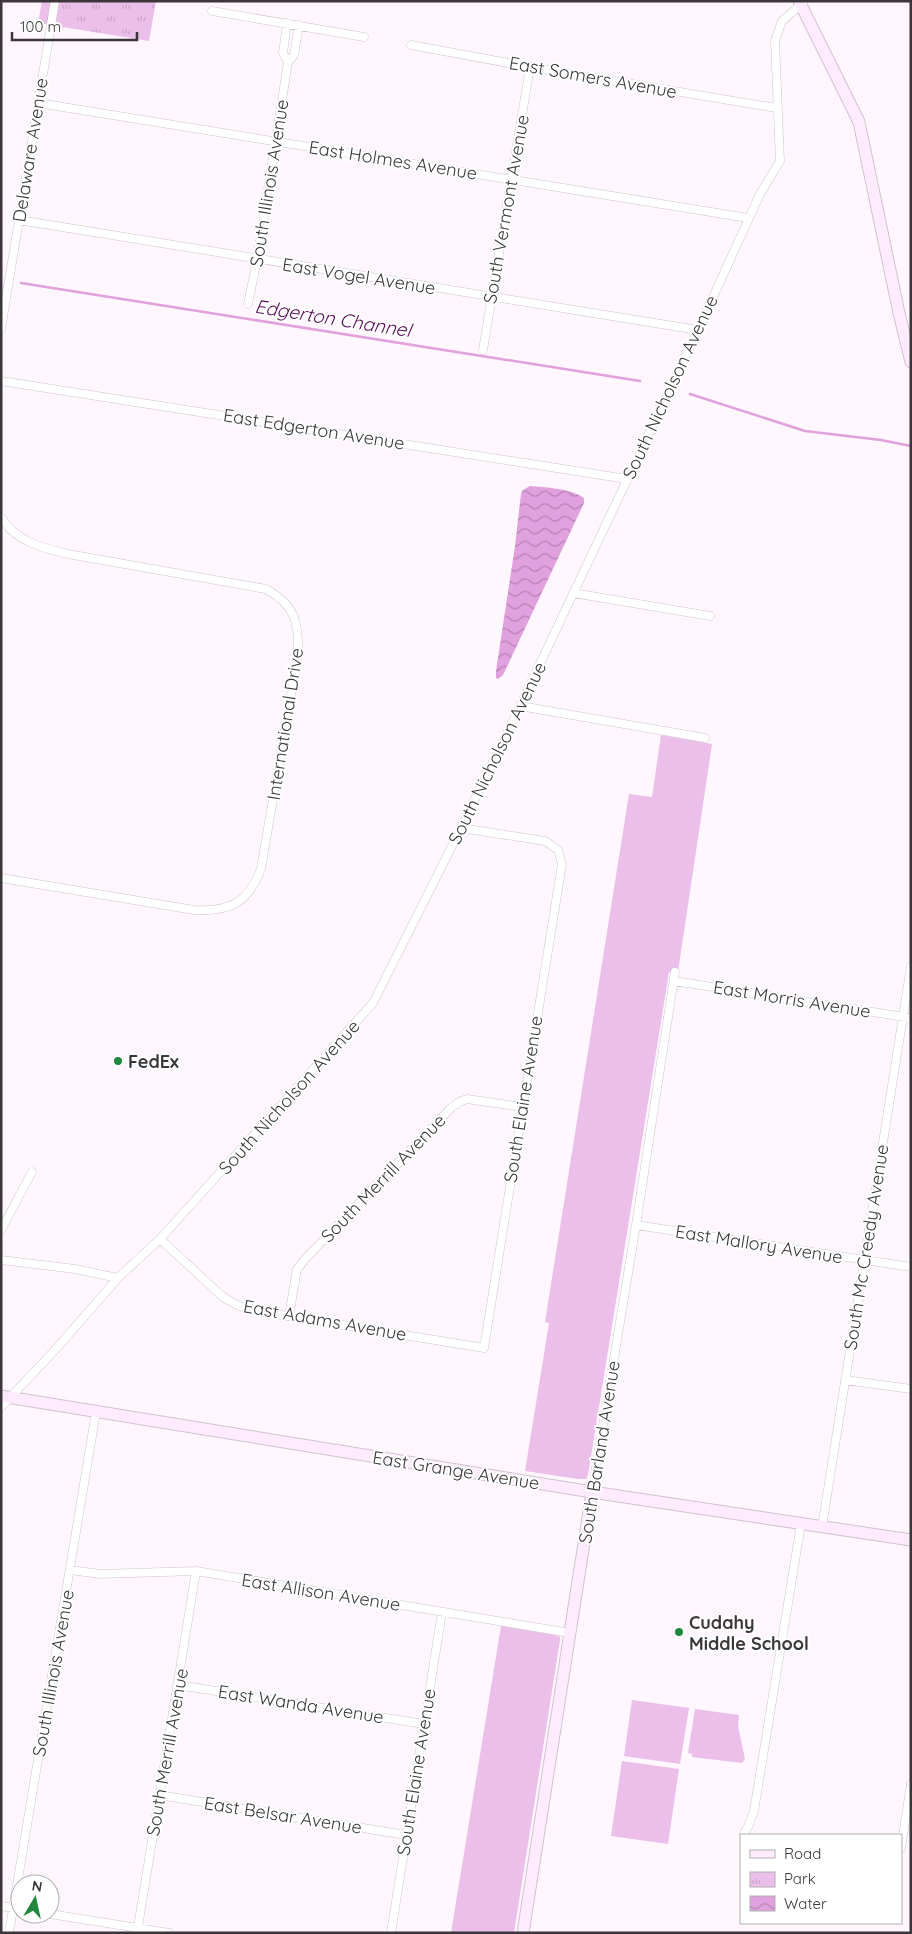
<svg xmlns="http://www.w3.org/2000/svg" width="912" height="1934" font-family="Quicksand,sans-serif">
<defs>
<pattern id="park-tufts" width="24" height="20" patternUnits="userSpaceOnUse" patternTransform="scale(1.25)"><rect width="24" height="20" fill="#ebbfe9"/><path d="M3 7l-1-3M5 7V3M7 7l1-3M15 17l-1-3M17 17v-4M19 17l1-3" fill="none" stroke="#caa5c9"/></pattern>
<pattern id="water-waves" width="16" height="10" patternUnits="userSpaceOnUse" patternTransform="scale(1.25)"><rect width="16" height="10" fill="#e1a0de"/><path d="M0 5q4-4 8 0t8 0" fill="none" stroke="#b783b5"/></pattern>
</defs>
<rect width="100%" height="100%" fill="#fff6fe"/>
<path fill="#ebbfe9" d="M661 735 712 744 678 972H669L588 1475 586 1479H578L525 1471 549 1323 545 1322 629 794 652 797Z
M501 1626 555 1635 560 1637V1640L514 1933H451Z
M632 1700 689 1708 680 1764 624 1756Z
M695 1709 739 1715 738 1726 745 1759 742 1763 692 1757V1754L688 1753Z
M622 1761 679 1769 668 1844 611 1836Z"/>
<path fill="url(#park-tufts)" d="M42 1H156L149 41 38 23Z"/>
<path fill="url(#water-waves)" d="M530 486C544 487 573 489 584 498V503L503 675 498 679 496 678V671L515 546 521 494 523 490Z"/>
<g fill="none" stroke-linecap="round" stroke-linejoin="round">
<path stroke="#e1a0de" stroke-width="2.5" d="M21 283 640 381
M690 394 805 431 881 440 911 446"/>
<g stroke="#cec4ce" stroke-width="9">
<path id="street" d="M212 11 364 37
M287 23 283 53 288 62
M411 45 530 67 776 108
M38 103 748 218
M19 220 698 330
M248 304 257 260 288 62 294 55 299 25
M1 329 55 1
M483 350 530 67
M1 381 627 479
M1 517C14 541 43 548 68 554L266 589C295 605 299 622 298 654L261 869C248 903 230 912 194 910L1 878
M573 593 710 616
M520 706 705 738
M674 981 911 1018
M636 1225 911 1267
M1 1230 32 1172
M160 1239 223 1297 239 1306 257 1311 484 1348 562 864 558 850 545 841 461 828
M1 1260 75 1269 118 1278
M289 1316 297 1269 307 1257 451 1108 459 1102 467 1099 522 1107
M845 1380 911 1389
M1 1407 55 1350 118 1278 160 1239 373 1003 461 828 520 706 698 330 760 194 780 161 775 41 782 21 803 3
M592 1492 636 1225 675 972
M822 1527 911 966
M71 1570 100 1574 196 1571 570 1633
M178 1685 424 1724
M159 1795 406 1835
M744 1833 748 1827 754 1811 801 1524
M901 1848 911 1784
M1 1906 20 1909
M50 1914 169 1933
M9 1933 96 1412
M137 1933 196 1571
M391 1933 442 1612"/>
</g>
<g stroke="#cec4ce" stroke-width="13">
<path id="secondary" d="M799 1 859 122 899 313 911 362
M1 1396 592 1492 911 1540
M523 1933 592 1492"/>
</g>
<use href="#street" stroke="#fff" stroke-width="8"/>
<use href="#secondary" stroke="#ffebfe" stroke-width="11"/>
</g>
<g fill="#21873d" stroke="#fff" stroke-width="2">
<circle cx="118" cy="1061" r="5"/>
<circle cx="679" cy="1632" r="5"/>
</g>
<g text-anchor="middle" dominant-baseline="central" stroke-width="4" stroke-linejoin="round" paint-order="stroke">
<g font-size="18" fill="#3a363a" stroke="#fff">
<text transform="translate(593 77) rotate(10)">East Somers Avenue</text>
<text transform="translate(30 150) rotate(-81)">Delaware Avenue</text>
<text transform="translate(393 160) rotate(9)">East Holmes Avenue</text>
<text transform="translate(269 183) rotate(-81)">South Illinois Avenue</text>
<text transform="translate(506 209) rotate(-80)">South Vermont Avenue</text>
<text transform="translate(359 276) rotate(9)">East Vogel Avenue</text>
<text transform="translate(670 387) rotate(-65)">South Nicholson Avenue</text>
<text transform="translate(314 429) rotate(9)">East Edgerton Avenue</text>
<text transform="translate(285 724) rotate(-81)">International Drive</text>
<text transform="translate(497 753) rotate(-64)">South Nicholson Avenue</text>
<text transform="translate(792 999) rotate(9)">East Morris Avenue</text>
<text transform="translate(289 1097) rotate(-48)">South Nicholson Avenue</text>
<text transform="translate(523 1099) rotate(-81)">South Elaine Avenue</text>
<text transform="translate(383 1178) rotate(-46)">South Merrill Avenue</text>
<text transform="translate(759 1244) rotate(9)">East Mallory Avenue</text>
<text transform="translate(866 1247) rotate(-81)">South Mc Creedy Avenue</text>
<text transform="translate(325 1320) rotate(10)">East Adams Avenue</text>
<text transform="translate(599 1452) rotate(-81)">South Barland Avenue</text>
<text transform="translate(456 1470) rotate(9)">East Grange Avenue</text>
<text transform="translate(321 1592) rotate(9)">East Allison Avenue</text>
<text transform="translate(53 1673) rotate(-80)">South Illinois Avenue</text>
<text transform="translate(301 1704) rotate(9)">East Wanda Avenue</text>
<text transform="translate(167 1752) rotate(-80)">South Merrill Avenue</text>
<text transform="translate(416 1772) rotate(-81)">South Elaine Avenue</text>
<text transform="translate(283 1815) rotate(9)">East Belsar Avenue</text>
</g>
<g font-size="18" font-weight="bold" fill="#3a363a" stroke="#fff" text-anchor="start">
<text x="128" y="1061">FedEx</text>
<text x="689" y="1622">Cudahy<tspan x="689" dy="21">Middle School</tspan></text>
</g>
<g font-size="19" font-style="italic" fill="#5a0a5a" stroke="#fff">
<text transform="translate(333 318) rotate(9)">Edgerton Channel</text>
</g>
</g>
<rect width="912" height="1934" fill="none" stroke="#3a363a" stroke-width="5"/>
<rect x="740" y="1834" width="162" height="90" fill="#ffffff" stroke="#b0afb0"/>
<rect x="750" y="1850" width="25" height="8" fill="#ffebfe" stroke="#b0afb0"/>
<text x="784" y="1859" font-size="15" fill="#3a363a">Road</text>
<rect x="750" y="1872" width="25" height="15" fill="url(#park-tufts)" stroke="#b0afb0"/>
<text x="784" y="1884" font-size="15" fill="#3a363a">Park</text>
<rect x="750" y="1896" width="25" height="15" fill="url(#water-waves)" stroke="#b0afb0"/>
<text x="784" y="1909" font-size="15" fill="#3a363a">Water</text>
<g transform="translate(35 1899) rotate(9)"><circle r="24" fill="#ffffff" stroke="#b0afb0"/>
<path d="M0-4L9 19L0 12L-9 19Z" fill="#21873d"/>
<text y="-8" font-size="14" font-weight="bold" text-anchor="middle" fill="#3a363a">N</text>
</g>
<path d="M12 32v8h125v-8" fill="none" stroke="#3a363a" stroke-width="2.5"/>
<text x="20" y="32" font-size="15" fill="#3a363a" stroke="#ffffff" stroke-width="4" paint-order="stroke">100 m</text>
</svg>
